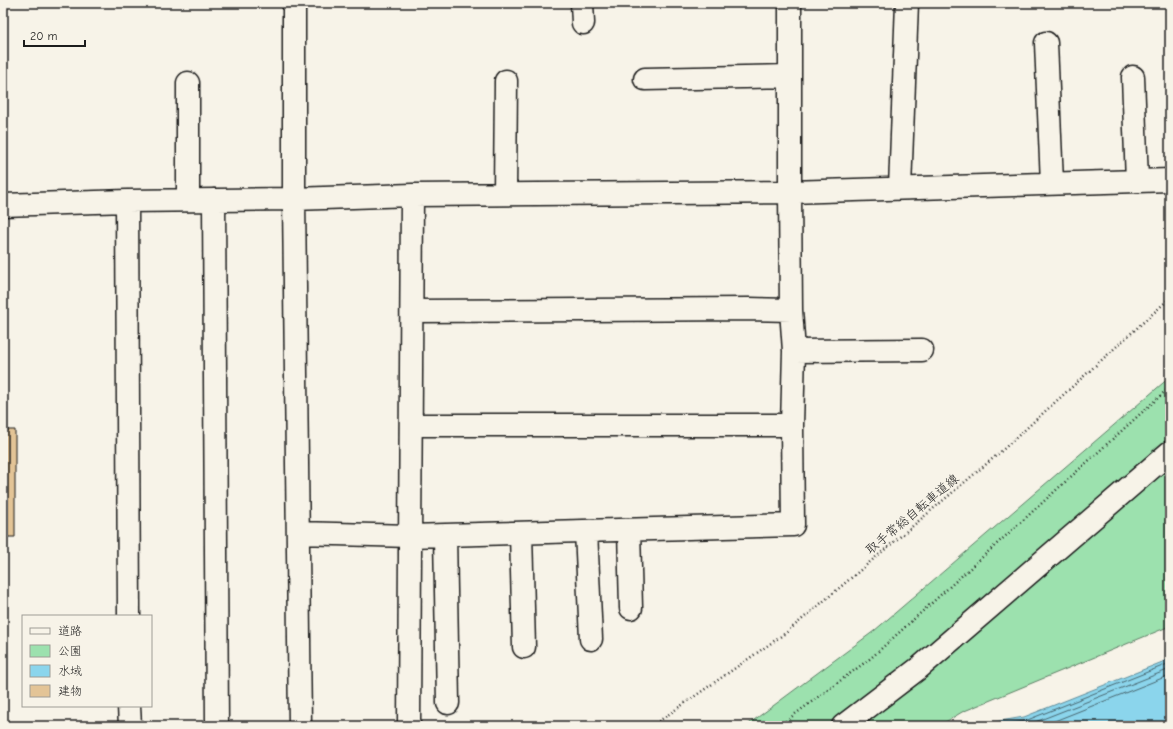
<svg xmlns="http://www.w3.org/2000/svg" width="1173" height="729" font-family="'Comic Neue','Klee One',sans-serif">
<rect width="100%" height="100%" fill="#f7f3e8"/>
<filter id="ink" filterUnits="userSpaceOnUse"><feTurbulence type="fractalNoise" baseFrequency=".025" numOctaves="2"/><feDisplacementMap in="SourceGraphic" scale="8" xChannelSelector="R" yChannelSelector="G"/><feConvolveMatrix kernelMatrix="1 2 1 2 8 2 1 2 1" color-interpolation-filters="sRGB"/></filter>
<g filter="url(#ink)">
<path fill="#9ce1ae" stroke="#5c7e65" d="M1170 377V626L962 712 939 726H746L874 631Z"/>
<path fill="#8bd5ec" stroke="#5f8b99" d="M1170 659V726H971L1024 717Z"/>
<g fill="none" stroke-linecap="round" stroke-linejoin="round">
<path stroke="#48666f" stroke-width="1" d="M995 726 1025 721 1170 663
M1025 726 1170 669
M1042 726 1170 675"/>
</g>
<path fill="#e3c496" stroke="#1c1c1c" d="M3 282H5V380H3Z
M3 430H15V537H3Z"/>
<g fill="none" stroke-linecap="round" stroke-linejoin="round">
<g stroke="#1c1c1c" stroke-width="25">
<path id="minor" d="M294 3V199L300 726
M582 3 583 23
M1046 43 1052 183
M1133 77 1137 181
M645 79 790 76
M900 188 907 3
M505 194 506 81
M188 200V83
M214 200 217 726
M127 201 129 616
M3 205 127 201 294 199 412 195 790 192 1170 180
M412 311 749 309 791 310
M794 351 922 350
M411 425H792
M629 530 631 608
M586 531 591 639
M298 533 410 536 793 525 792 425 794 351 791 310 790 192V3
M521 533 524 647
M445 535 448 703
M129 706 130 726
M409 726 412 195
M843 726 919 668 1170 452"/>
</g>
<path stroke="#1c1c1c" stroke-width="2.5" stroke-dasharray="1 3" stroke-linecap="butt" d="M652 726 787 632 997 455 1170 298
M779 726 871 658 1170 387"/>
<use href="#minor" stroke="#f7f3e8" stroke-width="22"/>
</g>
</g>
<g text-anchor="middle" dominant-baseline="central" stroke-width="3" stroke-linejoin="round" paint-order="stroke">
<g font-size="13" fill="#1c1c1c" stroke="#f7f3e8">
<text transform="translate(912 514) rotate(-40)">取手常総自転車道線</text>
</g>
</g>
<rect width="1173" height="729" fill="none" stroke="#f7f3e8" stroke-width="16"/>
<rect x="8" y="8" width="1157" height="713" fill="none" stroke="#1c1c1c" stroke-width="1.5" filter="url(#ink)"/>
<rect x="22" y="615" width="130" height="92" fill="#f7f3e8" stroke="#9f9d96"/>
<rect x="30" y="628" width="20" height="6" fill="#f7f3e8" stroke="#9f9d96"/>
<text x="58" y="635" font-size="12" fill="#1c1c1c">道路</text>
<rect x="30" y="645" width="20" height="12" fill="#9ce1ae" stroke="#9f9d96"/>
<text x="58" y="655" font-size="12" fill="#1c1c1c">公園</text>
<rect x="30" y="665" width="20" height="12" fill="#8bd5ec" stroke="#9f9d96"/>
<text x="58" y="675" font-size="12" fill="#1c1c1c">水域</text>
<rect x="30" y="685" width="20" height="12" fill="#e3c496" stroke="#9f9d96"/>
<text x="58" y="695" font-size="12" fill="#1c1c1c">建物</text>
<path d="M24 40v6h61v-6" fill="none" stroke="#1c1c1c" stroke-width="2"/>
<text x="30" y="40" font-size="12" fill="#1c1c1c" stroke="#f7f3e8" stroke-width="3" paint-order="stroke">20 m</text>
</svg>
